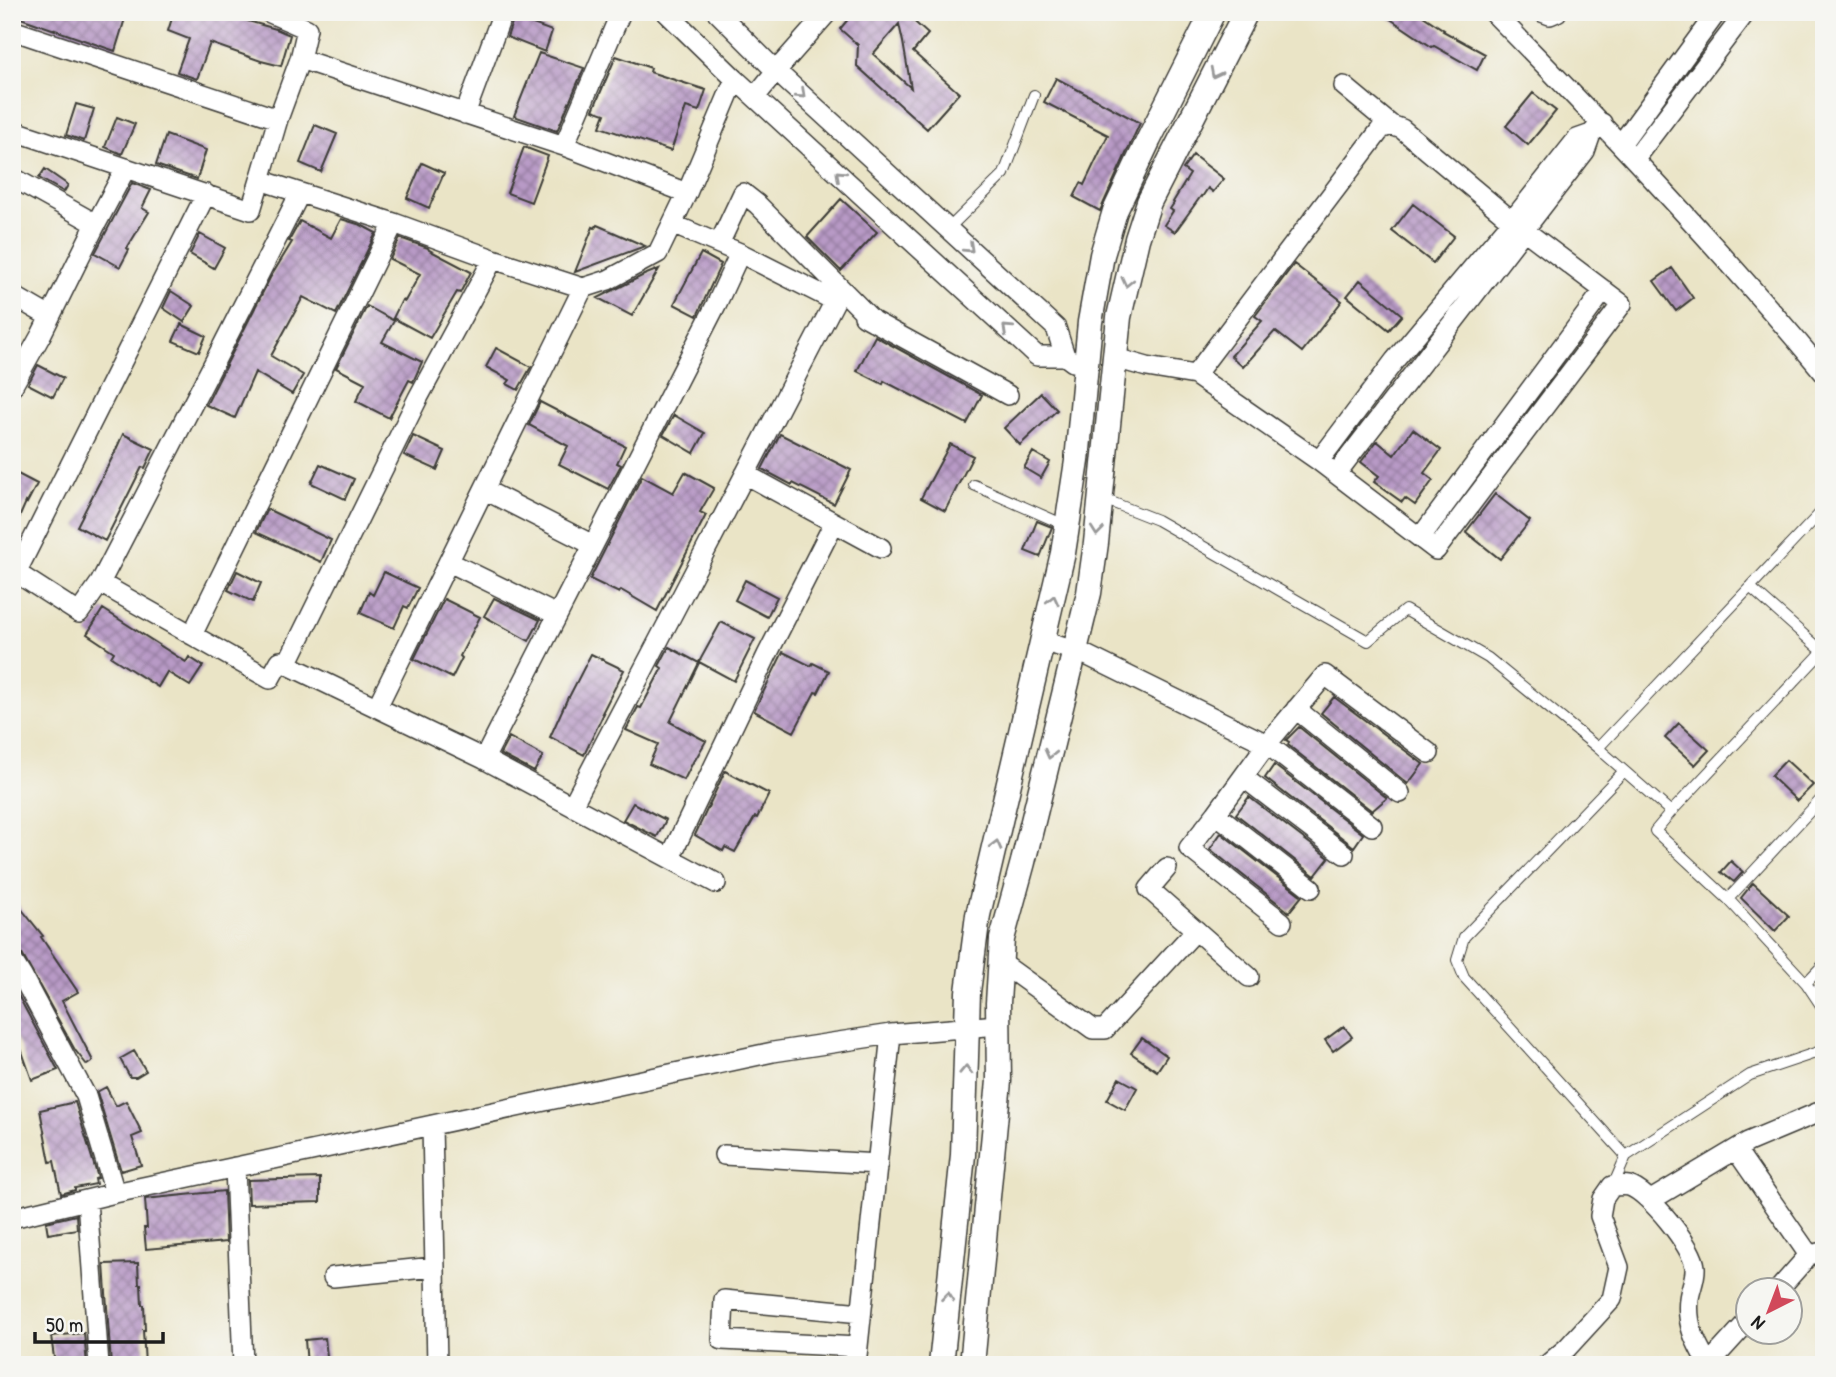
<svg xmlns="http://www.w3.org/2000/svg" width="1836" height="1377" font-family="'Patrick Hand',sans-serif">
<defs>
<pattern id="building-cross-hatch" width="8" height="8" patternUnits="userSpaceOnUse" patternTransform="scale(1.75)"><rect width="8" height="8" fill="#b89ac6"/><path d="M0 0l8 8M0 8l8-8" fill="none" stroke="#957da0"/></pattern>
</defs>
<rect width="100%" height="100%" fill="#f6f6f2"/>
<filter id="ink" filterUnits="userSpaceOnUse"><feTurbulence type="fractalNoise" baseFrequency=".0143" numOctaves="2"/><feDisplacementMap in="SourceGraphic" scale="14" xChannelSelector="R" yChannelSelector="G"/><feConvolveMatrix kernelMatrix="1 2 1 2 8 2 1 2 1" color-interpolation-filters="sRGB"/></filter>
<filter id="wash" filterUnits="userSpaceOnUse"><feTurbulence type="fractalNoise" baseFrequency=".00686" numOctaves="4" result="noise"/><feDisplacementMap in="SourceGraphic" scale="28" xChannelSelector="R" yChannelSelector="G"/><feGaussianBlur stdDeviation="1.57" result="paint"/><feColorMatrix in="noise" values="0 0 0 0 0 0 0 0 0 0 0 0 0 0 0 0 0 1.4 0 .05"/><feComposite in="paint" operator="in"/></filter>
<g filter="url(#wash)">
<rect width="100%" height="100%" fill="#eae4c6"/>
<g id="blocks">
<path fill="url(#building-cross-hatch)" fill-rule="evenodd" d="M12 12H127L115 51 12 15Z
M174 12H251L248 21 276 29 290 35 281 66 261 61 210 43 197 79 177 72 189 39 168 31Z
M854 12H909L907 15 928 34 913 52 959 93 927 129 857 66 858 45 840 29ZM899 24 903 42 911 88 873 54Z
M1380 12H1417L1444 30 1443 31 1485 54 1477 70 1434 46 1432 47Z
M514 17 552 31 545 52 507 37Z
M539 53 584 68 557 131 514 116Z
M616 56 651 68 650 72 706 90 699 111 686 107 671 151 600 127 605 114 593 110Z
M1056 78 1140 123 1100 211 1074 197 1081 183 1084 185 1108 135 1044 102Z
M1533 93 1556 111 1528 145 1506 126Z
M76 104 94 109 84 141 66 135Z
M117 117 135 124 122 154 105 147Z
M315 125 337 134 321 172 300 163Z
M166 135 206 150 197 179 156 165Z
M524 147 548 156 531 202 507 193Z
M1193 155 1224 179 1213 192 1208 188 1202 197 1201 196 1175 232 1164 225 1173 211 1170 209 1174 203 1173 202 1190 174 1183 169Z
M422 163 444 173 429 208 407 198Z
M45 169 68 185 64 192 39 178Z
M132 183 151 190 142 208 149 212 127 248 129 250 120 267 95 253Z
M841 199 877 232 841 271 807 237Z
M1413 204 1454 236 1433 263 1392 231Z
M341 219 361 225 376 233 336 314 303 297 271 356 303 375 292 394 255 372 235 418 206 405 270 278 292 242 289 241 300 221 331 238Z
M597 225 645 246 575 272 593 227 595 228Z
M200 234 225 248 214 268 190 254Z
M400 238 428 248 429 250 471 272 460 293 457 292 430 338 393 318 402 300 405 301 420 274 390 259Z
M701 253 721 264 697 316 674 304Z
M1294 264 1342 301 1302 352 1275 331 1243 367 1231 356 1262 321 1255 316Z
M1672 268 1693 298 1676 311 1654 281Z
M659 269 632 316 598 298 644 275Z
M1360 280 1402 315 1389 330 1347 296Z
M171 291 194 306 184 322 163 308Z
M367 306 394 321 382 342 422 362 413 382 409 380 389 418 356 401 365 383 336 368Z
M181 324 206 336 199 352 173 341Z
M875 336 982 395 967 424 884 381 883 384 857 371Z
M496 348 531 367 518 390 507 384 510 380 486 367Z
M38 365 63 378 53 397 28 384Z
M1041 393 1057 410 1020 445 1004 428Z
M540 402 625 446 617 463 621 465 608 489 559 464 568 446 529 425Z
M674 415 705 433 694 453 663 435Z
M1413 429 1441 450 1424 473 1433 480 1415 505 1405 498 1402 502 1374 482 1379 476 1361 462 1377 441 1394 455Z
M123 434 154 449 145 468 142 467 105 541 77 526 114 454Z
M780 434 851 470 834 504 793 483 792 485 762 469Z
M413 436 445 451 437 470 404 455Z
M950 444 973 456 945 511 921 498Z
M1033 452 1050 462 1041 478 1024 468Z
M320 464 354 479 345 499 311 483Z
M12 471 37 484 27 503 26 502 12 534Z
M685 472 714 488 700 512 706 515 657 611 621 590 619 593 590 579 642 476 673 493Z
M1495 494 1530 521 1500 559 1466 532Z
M267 509 331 540 321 562 256 532Z
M1037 521 1052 527 1040 557 1025 551Z
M237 571 261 583 253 602 228 590Z
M384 572 418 588 408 608 404 606 394 628 360 613 369 592 373 595Z
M745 580 777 597 767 617 735 600Z
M494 598 540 620 529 641 484 616Z
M444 599 480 617 460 656 462 658 452 678 414 659Z
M103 609 186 662 189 657 203 666 190 686 167 672 158 687 111 657 114 652 87 634Z
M721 622 755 639 734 681 699 662Z
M669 647 699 663 670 722 706 741 695 760H694L684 780 649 764 658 744 626 730 638 707 641 708 662 668 659 666Z
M783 652 811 666 813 663 829 671 818 693 815 692 794 732 754 711Z
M591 654 624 670 602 713H604L584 755 550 737 568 697H569Z
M1334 697 1423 764 1408 784 1321 713Z
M1679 723 1709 750 1695 765 1665 738Z
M1299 727 1387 798 1372 811 1288 745 1289 742 1286 740Z
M509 737 543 756 534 772 500 754Z
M1786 760 1813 785 1797 801 1771 776Z
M1274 765 1363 834 1354 847 1265 778Z
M725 771 769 794 757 818 755 817 735 852 725 847 723 851 695 835Z
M1249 797 1329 858 1315 876 1236 814Z
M633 803 666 820 657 837 623 820Z
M1221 833 1302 896 1289 912 1210 849Z
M1731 861 1743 872 1734 882 1721 872Z
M1753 883 1789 916 1775 931 1741 898Z
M12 897 43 936 41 937 78 992 62 1001 93 1061 87 1065 75 1050 22 954 18 950 12 948Z
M12 984 58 1070 32 1080 21 1049 12 1030Z
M1344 1026 1352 1037 1333 1051 1325 1040Z
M1142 1038 1167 1056 1157 1071 1131 1053Z
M134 1051 146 1071 136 1077H130L120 1059Z
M1119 1078 1137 1088 1125 1110 1107 1100Z
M106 1087 116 1106 126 1101 142 1133 132 1137 141 1165 121 1171 97 1092Z
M75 1102 98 1178 95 1179 96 1184 75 1188V1190L61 1194 54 1161 50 1162 40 1110Z
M320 1178V1202L249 1204 248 1180Z
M224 1191 226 1242 146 1249 144 1228H147L145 1199Z
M76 1215 77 1229 48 1234 46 1222Z
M138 1263 139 1284H141L142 1305H144L145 1330H143L145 1365H111L104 1264Z
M84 1333 87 1365H55L51 1336Z
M325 1338 328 1365H307L305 1340Z"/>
</g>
</g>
<g filter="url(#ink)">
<use href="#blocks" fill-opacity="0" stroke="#3b3a36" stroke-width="2"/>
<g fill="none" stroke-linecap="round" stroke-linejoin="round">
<g stroke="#3b3a36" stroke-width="12">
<path id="service" d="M948 229 1004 174 1034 95
M974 485 1067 526
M1101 498 1157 520 1368 641 1405 610 1488 658 1598 748
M1824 509 1598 748 1671 812 1824 650
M1750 587 1822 651
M1624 771 1464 937 1457 960 1464 977 1626 1156 1750 1075 1824 1050
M1671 812 1655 831 1728 899 1824 796
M1728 899 1806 983
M1824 964 1806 983 1824 1010
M1613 1186 1626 1156"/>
</g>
<g stroke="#3b3a36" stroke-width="22">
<path id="minor" d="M268 12 307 29 300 59 564 146 687 193 735 79
M666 12 735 79 1037 356H1065
M717 12 776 71 1056 328 1065 356 1073 362
M1493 12C1608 129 1719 247 1824 373
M1542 12 1550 15 1557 12
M12 30 278 119 260 180 394 223 493 259 583 288 608 280 658 253 687 193
M1344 86 1391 125
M755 97 776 71 828 12
M465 114 503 12
M278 119 300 59
M12 130 251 210 260 180
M1621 144 1717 12
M564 146 621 12
M1635 158 1746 12
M12 177 96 224 41 335 12 387
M300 193 218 355 100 583 270 679 280 661 484 759 716 883
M96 224 126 168
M719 244 743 193 757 204 873 321
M12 295 50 317
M864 316 1008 395
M1115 358 1147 367 1195 375 1381 129 1391 125 1402 129 1512 221 1622 304 1436 550 1319 461 1195 375
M1319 461 1395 360 1512 221 1577 139 1591 134 1602 123
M745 474 881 548
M1336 474 1585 151 1591 134
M485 490 593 545
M1420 538 1604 290
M449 562 557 615
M12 570 79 613 100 583
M16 573 206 194
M192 635 394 223
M1043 641 1084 654 1267 744 1372 826
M287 664 418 398 493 259
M377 707 583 288
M1296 709 1400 793
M484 759 717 303 740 253 672 224
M1243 777 1344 854
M572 806 685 590 835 301 740 253
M1216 814 1311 888
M670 858 767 655 834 523
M1167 868 1149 889 1249 977
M1282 922 1189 848 1216 814 1267 744 1325 675 1429 753
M12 960 22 976 86 1096 115 1193
M1000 962 1093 1029H1105L1196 930
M432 1125 437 1365
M1736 1150 1809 1255 1824 1252
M724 1155 878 1164
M235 1167 243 1365
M87 1200 99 1365
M1651 1200 1748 1142 1824 1110
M12 1218 115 1193 773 1052 891 1034 998 1025
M333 1277 435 1267
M1778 1290 1809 1255
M858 1347 722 1340 724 1300 861 1313
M856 1365 891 1034
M1547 1365 1567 1348 1612 1299 1619 1267 1600 1216 1603 1199 1612 1186C1617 1186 1624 1185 1629 1186 1649 1192 1693 1247 1695 1267 1696 1278 1690 1289 1689 1299 1686 1325 1696 1343 1708 1364
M1708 1365 1748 1321"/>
</g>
<g stroke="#3b3a36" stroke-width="27">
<path id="tertiary" d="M941 1365 963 1155 968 992 978 915 1063 553 1077 461 1090 322 1102 255 1115 211 1149 139 1213 12
M972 1365 999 1081 998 1003 1002 939 1023 862 1089 593 1096 543 1119 317 1137 239 1149 202 1246 12"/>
</g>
<use href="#service" stroke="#fff" stroke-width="10"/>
<use href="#minor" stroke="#fff" stroke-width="19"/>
<use href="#tertiary" stroke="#fff" stroke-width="24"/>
</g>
<defs><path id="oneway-chevron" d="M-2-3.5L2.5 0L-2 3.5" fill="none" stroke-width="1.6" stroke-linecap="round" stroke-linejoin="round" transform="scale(1.75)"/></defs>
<g stroke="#999">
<use href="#oneway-chevron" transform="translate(1215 73) rotate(117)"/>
<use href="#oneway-chevron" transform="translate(801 94) rotate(43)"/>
<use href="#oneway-chevron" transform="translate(840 175) rotate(-137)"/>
<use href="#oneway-chevron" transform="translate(969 248) rotate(43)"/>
<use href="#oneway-chevron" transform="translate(1127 282) rotate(103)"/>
<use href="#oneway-chevron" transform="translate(1007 329) rotate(-137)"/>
<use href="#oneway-chevron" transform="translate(1097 531) rotate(96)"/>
<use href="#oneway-chevron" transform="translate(1053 600) rotate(-77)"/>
<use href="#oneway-chevron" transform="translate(1050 754) rotate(104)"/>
<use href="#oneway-chevron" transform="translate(996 845) rotate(-76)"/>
<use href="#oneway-chevron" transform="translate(966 1070) rotate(-88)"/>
<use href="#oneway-chevron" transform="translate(948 1297) rotate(-84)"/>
</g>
</g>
<rect width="1836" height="1377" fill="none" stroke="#f6f6f2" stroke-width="42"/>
<g transform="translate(1769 1311) rotate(222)"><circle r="33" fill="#f6f6f2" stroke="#9f9f9c" stroke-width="2"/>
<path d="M0-5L12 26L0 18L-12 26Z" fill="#d1495b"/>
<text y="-10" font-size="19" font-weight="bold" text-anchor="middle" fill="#1c1c1c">N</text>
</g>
<path d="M35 1332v10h128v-10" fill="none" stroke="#1c1c1c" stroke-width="3.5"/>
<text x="46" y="1332" font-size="21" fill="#1c1c1c" stroke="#f6f6f2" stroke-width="5" paint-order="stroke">50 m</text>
</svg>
